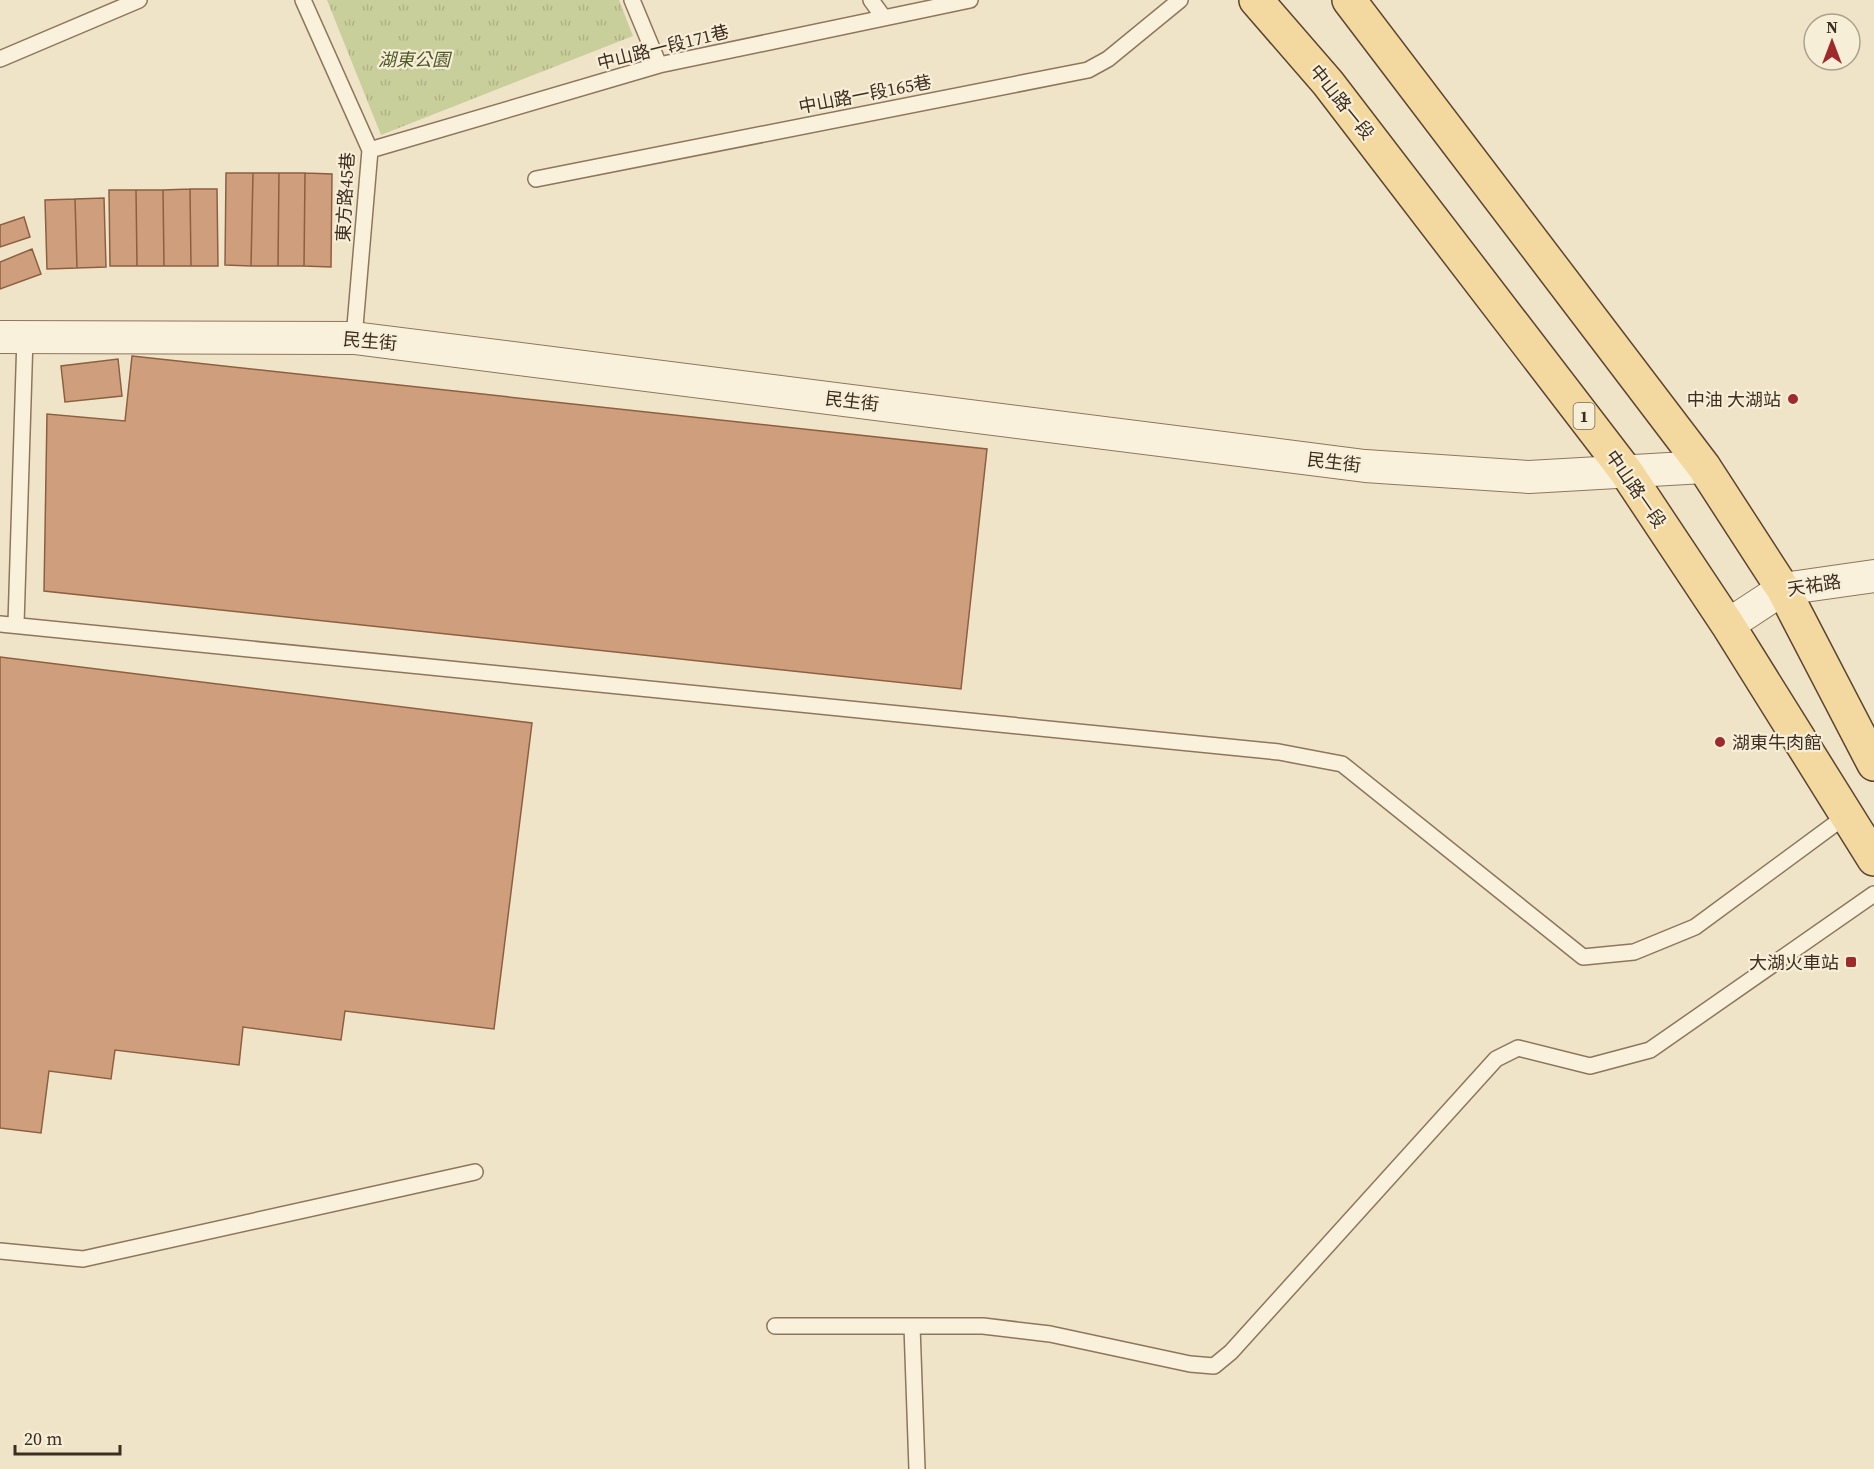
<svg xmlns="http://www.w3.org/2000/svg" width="1874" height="1469" font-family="'Source Serif 4','Noto Sans TC',serif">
<defs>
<pattern id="grass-tufts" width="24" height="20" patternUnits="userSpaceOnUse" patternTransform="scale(1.5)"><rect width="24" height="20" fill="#c9cf9b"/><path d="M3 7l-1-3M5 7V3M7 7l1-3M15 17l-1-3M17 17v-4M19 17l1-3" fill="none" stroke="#aeb285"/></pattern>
</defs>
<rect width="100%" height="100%" fill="#f0e4c8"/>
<path fill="url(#grass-tufts)" d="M327 0H619L633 36 381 135Z"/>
<path fill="#cf9f7d" stroke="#8d5f41" stroke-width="1.5" d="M226 173H253L251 266 225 265Z
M253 173H279L278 266H251Z
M279 173H305L304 266H278Z
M305 173 332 174 331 267 304 266Z
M190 189H217L218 266H191Z
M190 189 191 266H164L163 190Z
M109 190H136L137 266H110Z
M136 190H163L164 266H137Z
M104 198 106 267 77 268 75 199Z
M75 199 77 268 47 269 45 200Z
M24 217 30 237 0 247V225Z
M32 249 41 274 0 289V262Z
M132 356 987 449 961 689 44 591 47 414 125 421Z
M118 359 122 396 65 402 61 366Z
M0 657 532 723 494 1029 345 1011 341 1040 243 1027 239 1065 115 1050 111 1079 49 1071 41 1133 0 1128Z"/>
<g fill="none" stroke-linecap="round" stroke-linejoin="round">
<g stroke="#8d765c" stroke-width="18">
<path id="service" d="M303 0 370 150 354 338
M632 0 659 65
M871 0 884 18
M0 59 139 0
M370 150 659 65 970 0
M536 179 1088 70 1108 59 1180 0
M0 624 1279 752 1342 764 1583 957 1634 952 1695 927 1847 815
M16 624 25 337
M0 1251 83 1259 475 1172
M775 1326H983L1050 1334 1190 1364 1214 1366 1231 1352 1496 1059 1518 1048 1590 1066 1650 1050 1874 894
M912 1326 917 1469"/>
</g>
<g stroke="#8d765c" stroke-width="34">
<path id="minor" d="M0 337 354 338 1365 466 1529 477 1704 467
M1728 625 1783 589 1874 576"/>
</g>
<g stroke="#5b4430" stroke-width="36">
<path id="primary" d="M1256 0 1328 83 1627 473 1728 625 1874 859
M1349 0 1704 467 1783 589 1874 764"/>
</g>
<use href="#service" stroke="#faf1dc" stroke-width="15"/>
<use href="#minor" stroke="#faf1dc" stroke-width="32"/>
<use href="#primary" stroke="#f3d9a0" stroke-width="33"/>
</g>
<g fill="#9e2a2b" stroke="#f7eed8" stroke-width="2">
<circle cx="1793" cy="399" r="6"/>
<circle cx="1720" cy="742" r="6"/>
<rect x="1845" y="956" width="12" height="12" rx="3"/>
</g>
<g text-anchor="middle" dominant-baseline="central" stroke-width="4.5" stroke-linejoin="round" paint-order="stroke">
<rect fill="#f7eed8" stroke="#756857" stroke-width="1.5" x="1573.5" y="403" width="21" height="26" rx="4.5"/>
<g font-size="16" font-weight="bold" fill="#3d2e20">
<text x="1584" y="416">1</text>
</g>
<g font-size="18" fill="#3d2e20" stroke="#f7eed8">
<text transform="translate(663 47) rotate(-14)">中山路一段171巷</text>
<text transform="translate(865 94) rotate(-11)">中山路一段165巷</text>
<text transform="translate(1342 102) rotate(51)">中山路一段</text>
<text transform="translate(345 197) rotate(-87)">東方路45巷</text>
<text transform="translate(370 341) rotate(5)">民生街</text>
<text transform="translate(852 401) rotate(7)">民生街</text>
<text transform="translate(1334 462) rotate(7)">民生街</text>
<text transform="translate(1636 489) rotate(55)">中山路一段</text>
<text transform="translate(1814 585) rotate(-9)">天祐路</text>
</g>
<g font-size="18" font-style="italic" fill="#4d5a26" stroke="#f7eed8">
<text x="414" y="59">湖東公園</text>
</g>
<g font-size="18" fill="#3d2e20" stroke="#f7eed8" text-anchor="end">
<text x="1781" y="399">中油 大湖站</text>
<text x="1732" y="742" text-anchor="start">湖東牛肉館</text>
<text x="1839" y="962">大湖火車站</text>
</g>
</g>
<g transform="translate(1832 42)"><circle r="28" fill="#f7eed8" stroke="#ada18e" stroke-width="1.5"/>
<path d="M0-4.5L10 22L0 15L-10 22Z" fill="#9e2a2b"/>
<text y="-9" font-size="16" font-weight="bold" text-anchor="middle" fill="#3d2e20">N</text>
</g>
<path d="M15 1445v9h105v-9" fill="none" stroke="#3d2e20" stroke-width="3"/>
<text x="24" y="1445" font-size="18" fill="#3d2e20" stroke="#f7eed8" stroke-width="4.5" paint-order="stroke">20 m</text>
</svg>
